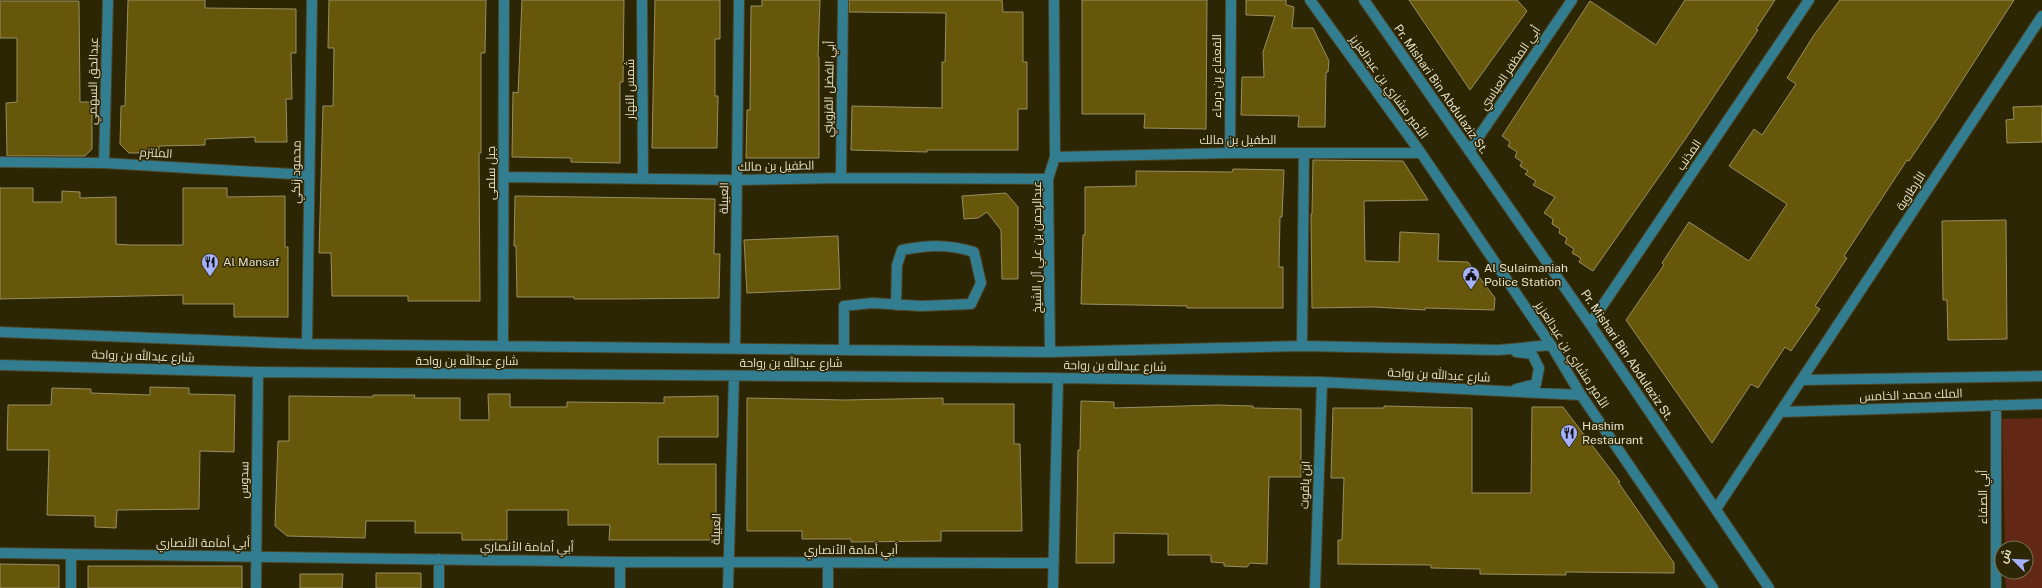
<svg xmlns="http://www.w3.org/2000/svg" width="2042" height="588" font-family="'Public Sans',Cairo,sans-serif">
<rect width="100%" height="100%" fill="#2d2605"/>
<path fill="#622715" d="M2042 418V588H2006L2005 572H2026V548H2005L2002 419Z"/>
<path fill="#66570a" stroke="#988e62" d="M128 0H205V8L296 9V53H291L292 99H286L287 142H255V137L205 139V145L159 146V153H129L120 144 121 106H125Z
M329 0H486L485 53H481V153H479L480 301H408V296H332L331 253H319L323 106H333L334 48H328Z
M522 0H624L623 82H620V163L571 162V158L512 157 513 92 518 93Z
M655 0H720V39H715V96H718L717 148H652Z
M762 0H820L818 57H819V158H746L747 110H750L751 6H762Z
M849 0H1002L1003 12H1023V62H1027V109H1018V150H927V152L851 150 852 106 942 108V62H945L946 13 849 12Z
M1082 0H1207L1206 129 1144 128 1145 114H1082Z
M1246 0H1286V5L1294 7 1292 28H1313L1329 61 1328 72H1326L1325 127H1298L1299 116 1241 115 1242 77H1264L1263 52 1275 16 1246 15Z
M1409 0H1517L1527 11 1470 90Z
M1685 0H1775L1756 29 1758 30 1686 138 1593 271 1579 262 1581 258 1572 253 1574 249 1565 243 1567 238 1559 233 1560 229 1552 224 1553 219 1544 213 1555 197 1533 185 1536 181 1525 174 1528 171 1520 166 1522 162 1515 157 1517 152 1508 146 1510 142 1502 136 1590 1 1656 45Z
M1840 0H2014L1938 118 1909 161 1907 160 1844 256 1847 258 1815 306 1820 309 1791 351 1785 347 1758 388 1751 384 1712 443 1626 320 1664 265 1662 263 1689 222 1749 261 1787 204 1729 166 1754 129 1762 135 1796 84 1787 78 1814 35Z
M0 1H79L80 102H92V149L85 156H7L6 103 17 102V38H0Z
M2042 106V142L2007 143 2006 120 2014 119 2013 107Z
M1313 160 1403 161 1428 200 1364 201 1365 261 1399 262 1400 232 1439 234 1438 261 1468 262 1495 298 1494 310 1425 308V310L1374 307 1312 308 1311 214H1312Z
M1233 169 1284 170 1282 217H1280L1279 267H1283V308H1187V306L1081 304 1083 235H1085V187L1136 186V171L1232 172Z
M0 188H33V202H62V191L80 192V198L116 197V244L131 245H183V188H227V197L285 196V247H288V317H234V304H183V295L0 299Z
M1006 193 1018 207V279H1002L1001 230 987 212 978 218 964 219 962 196Z
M515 196 715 199 714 254H720L719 298 622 299H574V297H517L516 246H514Z
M2006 220 2007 339 1948 340 1947 300H1943L1942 221Z
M838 236 840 289 747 293 744 240Z
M150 387 189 388V394L235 395 234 452 200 451 199 509 117 510 116 528 95 527V516L47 515 49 450H7L8 405H51L52 388 91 389V393L150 395Z
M488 394H510V407H567V402L664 403V397L718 396V437H658V464H716V540H609L610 525H568V510H507V540H462V533H415V521H366L365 538 287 536 275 526 278 441H289V396L373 397V395H415L414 398H460V420H489Z
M747 398 845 400 943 398V404H1014V444H1020L1022 531H941V541L851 542V539H802V531H747Z
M1081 401 1114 402V408L1217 405 1253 406V408L1301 409V477H1269L1267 564 1250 563 1247 567 1224 566V563L1211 562V555H1168V534L1114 533V563H1076L1078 450H1080Z
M1384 406 1472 408V493H1531L1532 407H1563L1620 482H1618L1674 563V573L1566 572V575L1480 574V569L1431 568V565L1338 564V540H1342L1344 478H1331L1333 408H1384Z
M0 564 59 565V588H0Z
M88 566H242V588H88Z
M376 573H421V588H376Z
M300 574H343L342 588H300Z"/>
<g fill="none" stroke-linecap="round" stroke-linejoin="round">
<g stroke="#4a4424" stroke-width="12">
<path id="minor" d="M642 0 643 178
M1310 0 1421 153 1551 345 1581 395 1713 588
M1364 0 1590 324 1769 588
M1469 151 1572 0
M1230 153 1231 0
M1055 157 1230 153H1421
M0 162 104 163 309 175
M104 163 108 0
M504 177 737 180 841 178 1048 179
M841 178 843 0
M1590 324 1809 0
M0 332 307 344 844 350 1050 352 1302 346 1499 350 1551 345
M307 344 312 0
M503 345 504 0
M1302 346 1304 153
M735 348 739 0
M844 350V306L872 303 921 306 971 304 981 283 974 252C948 244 929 245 902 250L897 265 896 305
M1050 352 1048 179 1055 157 1054 0
M1516 352 1532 354 1539 368 1536 384 1516 389
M0 365 258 372 1058 378 1322 382 1581 395
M1802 380 2042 376
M1996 405V588
M1781 412 2042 404
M1716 509 2042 16
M0 553 620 562 1054 563
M71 588V555
M256 588 258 372
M439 588V559
M620 588V562
M728 588 734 376
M828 588V564
M1053 588 1058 378
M1315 588 1322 382"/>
</g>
<use href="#minor" stroke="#337d90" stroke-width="10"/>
</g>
<defs>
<g id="restaurant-pin" transform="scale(0.9)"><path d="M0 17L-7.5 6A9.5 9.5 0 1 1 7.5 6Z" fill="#a6b1fc" stroke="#2d2605"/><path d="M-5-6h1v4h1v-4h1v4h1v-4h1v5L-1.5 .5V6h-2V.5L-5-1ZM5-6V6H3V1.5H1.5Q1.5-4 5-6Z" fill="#111"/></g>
<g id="civic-pin" transform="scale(0.9)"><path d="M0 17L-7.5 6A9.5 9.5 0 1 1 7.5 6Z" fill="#a6b1fc" stroke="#2d2605"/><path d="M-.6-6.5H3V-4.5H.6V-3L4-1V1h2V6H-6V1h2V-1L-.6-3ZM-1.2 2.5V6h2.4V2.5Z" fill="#111"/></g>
</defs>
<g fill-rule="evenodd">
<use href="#restaurant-pin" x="210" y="262"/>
<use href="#civic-pin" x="1471" y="275"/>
<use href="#restaurant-pin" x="1569" y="433"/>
</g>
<g text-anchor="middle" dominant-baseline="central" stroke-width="3" stroke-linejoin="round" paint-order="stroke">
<g font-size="12" fill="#e5e0c9" stroke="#2d2605">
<text transform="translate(1510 68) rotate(-56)">أبي المظفر العباسي</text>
<text transform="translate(1217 76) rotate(-90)">القعقاع بن درماء</text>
<text transform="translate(93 81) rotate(-89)">عبدالحق السهمي</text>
<text transform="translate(1389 87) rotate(54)">الأمير مشاري بن عبدالعزيز</text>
<text transform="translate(630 89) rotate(-90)">شمس النهار</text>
<text transform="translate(829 89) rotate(-89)">أبي الفضل القزويني</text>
<text transform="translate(1441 89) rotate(55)">Pr. Mishari Bin Abdulaziz St.</text>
<text x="1238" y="140">الطفيل بن مالك</text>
<text transform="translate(156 153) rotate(3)">الملتزم</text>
<text transform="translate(1689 155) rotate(-56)">المذنب</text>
<text transform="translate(776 166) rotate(-1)">الطفيل بن مالك</text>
<text transform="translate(296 172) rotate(-89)">محمود زنكي</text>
<text transform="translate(491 173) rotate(-90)">جبل سلمى</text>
<text transform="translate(1911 191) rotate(-57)">الأرطاوية</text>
<text transform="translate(724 198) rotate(-89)">العبيلة</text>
<text transform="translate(1037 247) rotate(-90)">عبدالرحمن بن علي آل الشيخ</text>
<text transform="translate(1572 355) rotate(57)">الأمير مشاري بن عبدالعزيز</text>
<text transform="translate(1627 355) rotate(56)">Pr. Mishari Bin Abdulaziz St.</text>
<text transform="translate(143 356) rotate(2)">شارع عبدالله بن رواحة</text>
<text x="467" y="361">شارع عبدالله بن رواحة</text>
<text x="791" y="363">شارع عبدالله بن رواحة</text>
<text transform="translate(1115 366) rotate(1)">شارع عبدالله بن رواحة</text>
<text transform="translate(1439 375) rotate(3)">شارع عبدالله بن رواحة</text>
<text transform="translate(1911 395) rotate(-2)">الملك محمد الخامس</text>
<text transform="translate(244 480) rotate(-89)">سدوس</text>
<text transform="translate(1305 485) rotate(-88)">ابن ياقوت</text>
<text transform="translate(1983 497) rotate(-90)">أبي الصفاء</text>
<text transform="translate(716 529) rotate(-88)">العبيلة</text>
<text x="203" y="543">أبي أمامة الأنصاري</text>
<text transform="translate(527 547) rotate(1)">أبي أمامة الأنصاري</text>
<text x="851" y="550">أبي أمامة الأنصاري</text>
</g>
<g font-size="12" fill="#e5e0c9" stroke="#2d2605" text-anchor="start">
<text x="223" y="262">Al Mansaf</text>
<text x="1484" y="268">Al Sulaimaniah<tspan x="1484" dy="14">Police Station</tspan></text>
<text x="1582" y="426">Hashim<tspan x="1582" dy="14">Restaurant</tspan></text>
</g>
</g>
<g transform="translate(2014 560) rotate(294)"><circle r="19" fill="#2d2605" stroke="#777053"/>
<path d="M0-3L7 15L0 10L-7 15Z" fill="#a6b1fc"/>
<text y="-6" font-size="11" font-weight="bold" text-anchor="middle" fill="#e5e0c9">ش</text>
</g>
</svg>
